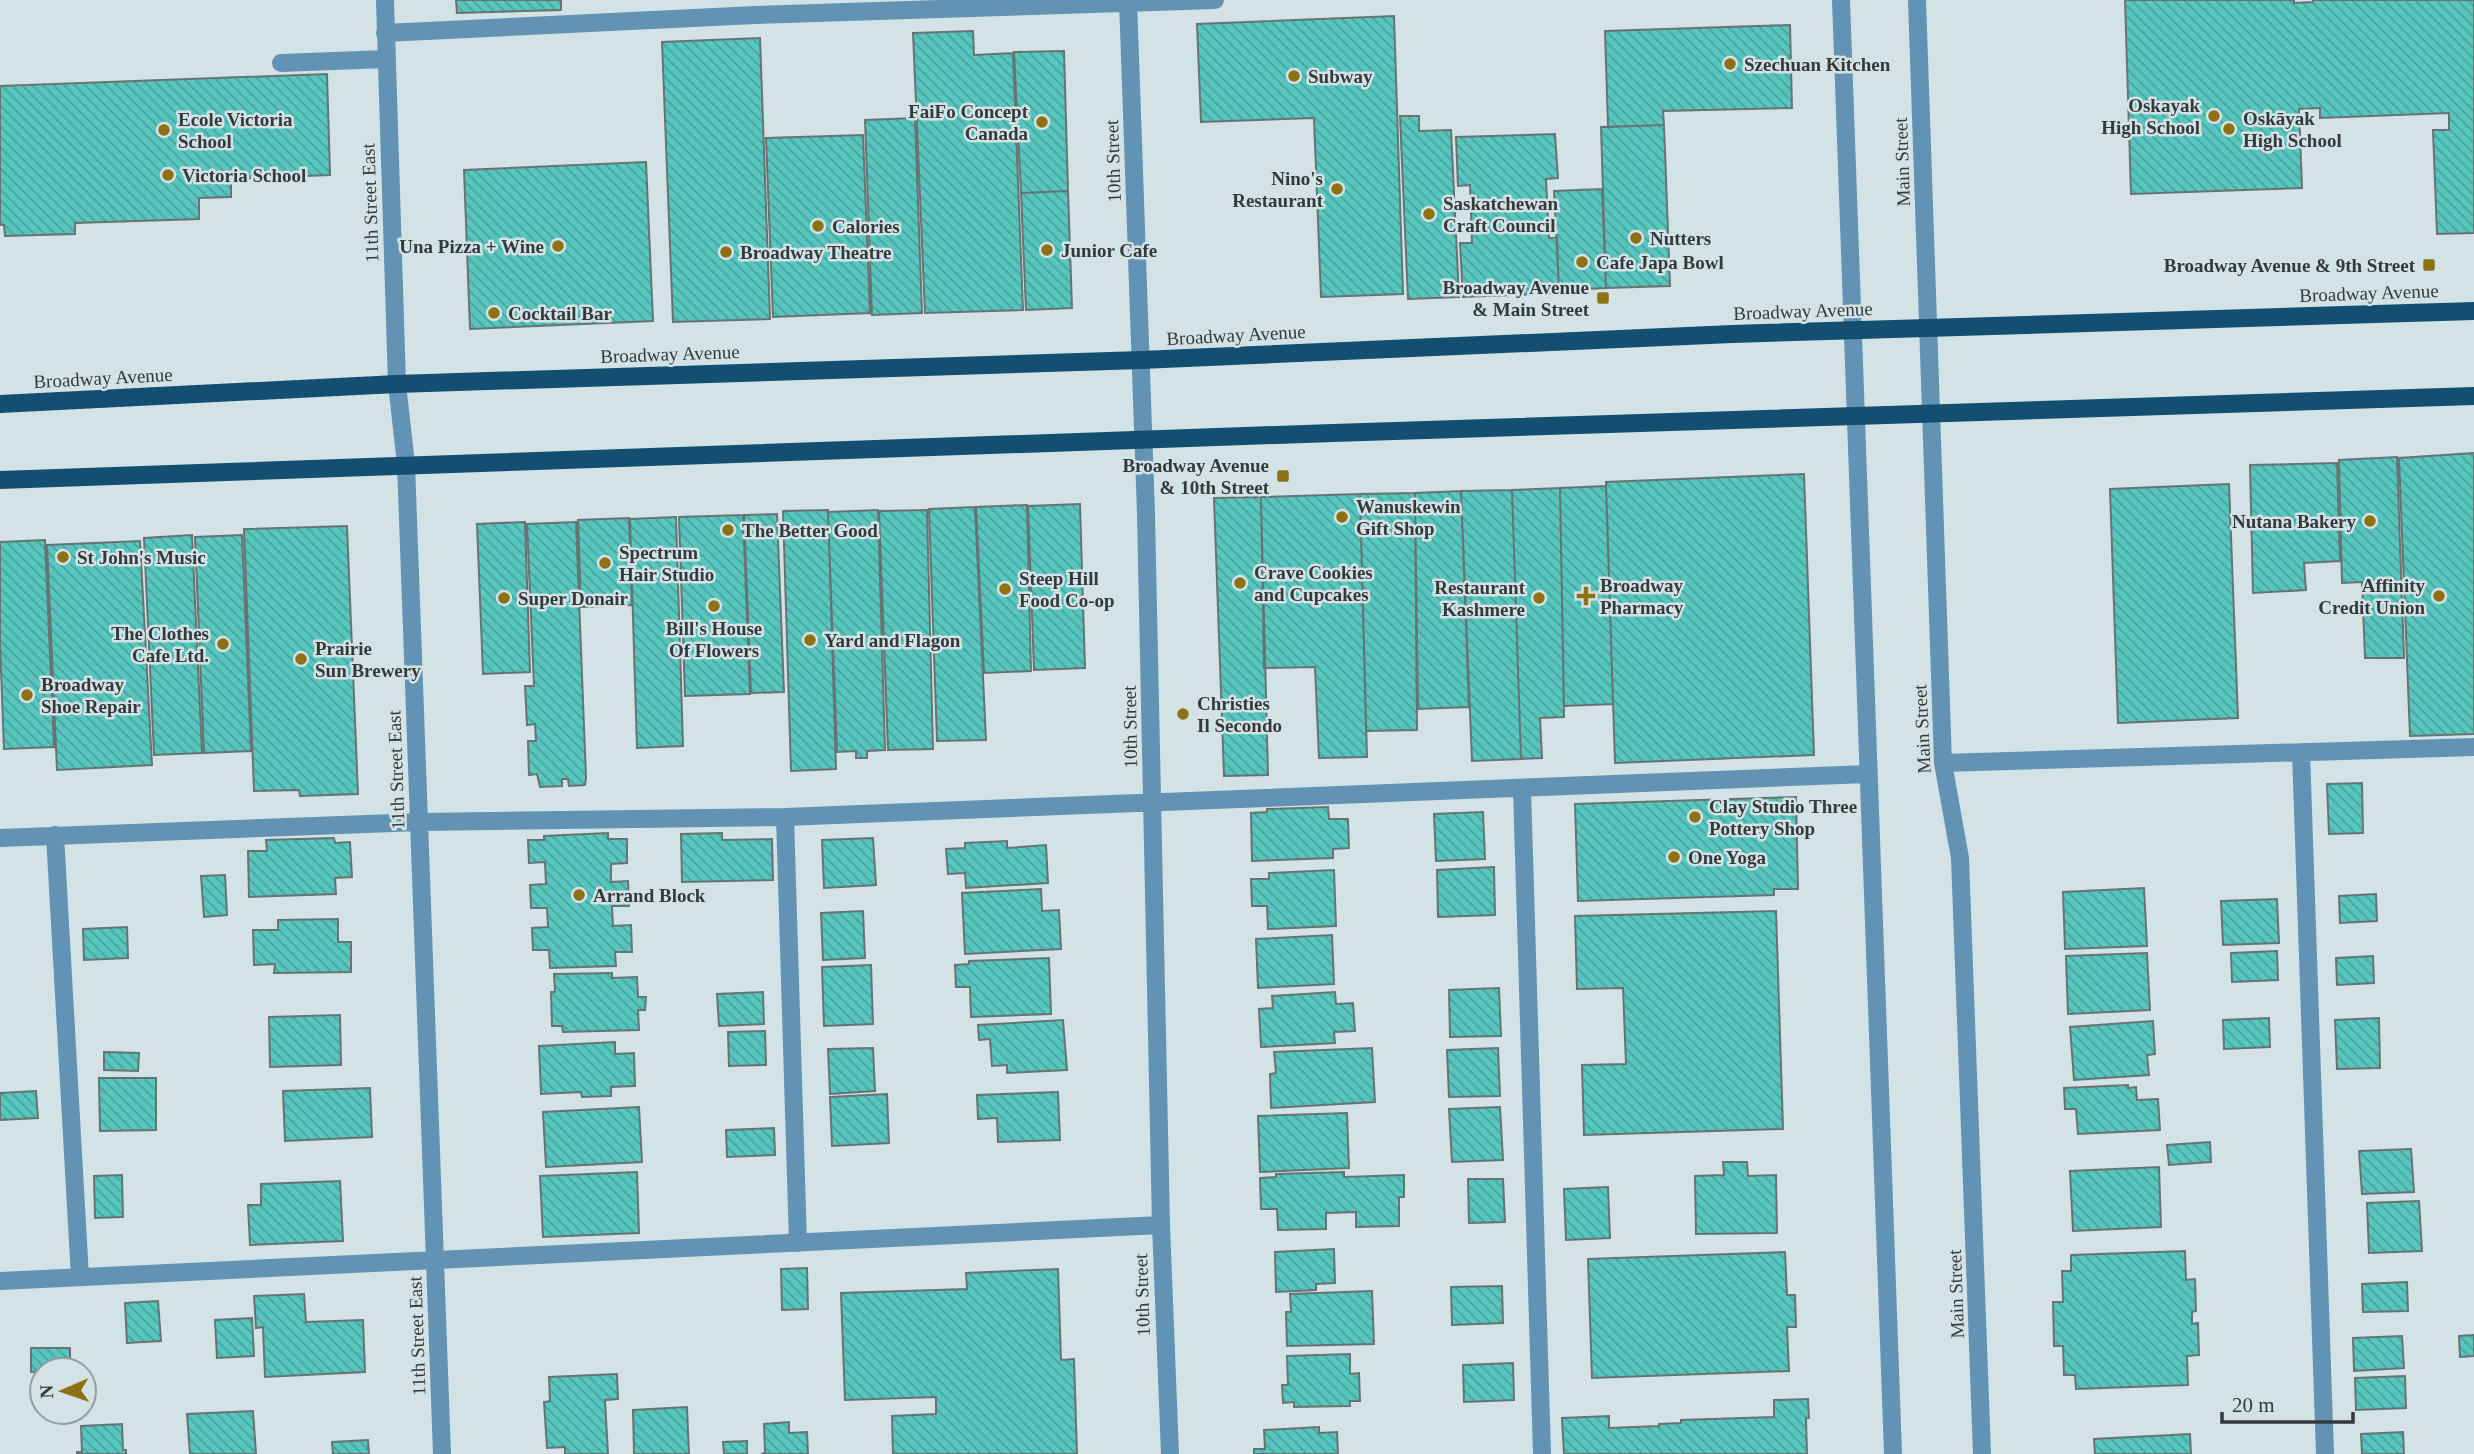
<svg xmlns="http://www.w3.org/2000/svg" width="2474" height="1454" font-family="Georgia,serif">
<defs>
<pattern id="building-back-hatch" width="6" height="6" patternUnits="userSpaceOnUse" patternTransform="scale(1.75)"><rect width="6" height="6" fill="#57c6bf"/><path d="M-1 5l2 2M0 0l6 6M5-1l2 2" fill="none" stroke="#49a29c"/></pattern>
</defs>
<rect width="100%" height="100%" fill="#d3e2e5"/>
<path fill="url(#building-back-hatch)" stroke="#677473" stroke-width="2" d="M456 0H561V10L457 13Z
M2125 0H2294V3L2313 2V0H2474V233L2437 234 2433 130H2449V113L2320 118V108L2299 109 2302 188 2131 194Z
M1394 16 1403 294 1321 297 1314 118 1201 122 1197 24Z
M1790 25 1792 108 1663 111 1664 125 1608 127 1605 31Z
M973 31 974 55 1013 53 1023 310 925 313 913 33Z
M760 38 770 319 673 322 662 42Z
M1064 51 1068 191 1021 193 1014 52Z
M327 74 330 175 231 179V197L199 198V219L75 223V234L5 236 4 225H0V86Z
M1400 116H1419V131L1451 130 1459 297 1408 299Z
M915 118 922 313 872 315 865 120Z
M1664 125 1670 286 1606 288 1601 127Z
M1555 134 1558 178 1546 179 1549 238 1557 237 1559 293 1463 297 1460 243H1472L1470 185 1458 186 1456 137Z
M863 135 870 313 773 317 766 138Z
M646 162 653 321 470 329 464 170Z
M1602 189 1606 288 1559 290 1554 191Z
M1068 191 1072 308 1026 310 1021 193Z
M2474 453V734L2410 736 2399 458Z
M2397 457 2404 658H2365L2362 582 2342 583 2339 460Z
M2337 463 2340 561 2304 563 2306 590 2253 593 2250 465Z
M1804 474 1814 755 1615 763 1606 482Z
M2229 484 2238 718 2118 723 2110 489Z
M1606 486 1613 704 1564 706 1560 488Z
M1560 488 1564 717 1540 718 1542 758 1521 759 1512 490Z
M1512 490 1521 759 1472 761 1461 491Z
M1461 491 1469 707 1418 709 1415 493Z
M1415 493 1417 730 1366 731 1360 494Z
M1360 494 1367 757 1319 758 1315 667 1264 668 1261 497Z
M1261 497 1268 775 1224 776 1214 498Z
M1080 504 1085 668 1034 670 1028 506Z
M1027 505 1031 671 984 673 976 507Z
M975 507 986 740 937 741 929 509Z
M828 510 836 769 791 771 783 511Z
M878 510 885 750 867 751V758H856V751L837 752 828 512Z
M927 510 933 749 888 750 879 511Z
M777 514 784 692 751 693 744 515Z
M743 515 750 694 685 696 679 517Z
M676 517 683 746 637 748 630 519Z
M629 518 632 605 581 607 578 520Z
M525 522 530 672 483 674 477 524Z
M576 522 586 778 585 785 569 786 568 779H562V786L540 787 537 774 529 775 528 741H536L535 724 527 725 525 686H534L527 524Z
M347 526 358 794 300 796 299 790 254 791 244 529Z
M192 535 202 753 154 755 144 538Z
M242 535 251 751 204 753 195 537Z
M45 540 54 747 4 749 0 643V542Z
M140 541 152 765 57 770 47 545Z
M2362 783 2363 833 2329 834 2327 784Z
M1796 797 1798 889H1774V895L1578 901 1575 804Z
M1328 807 1329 819H1348L1349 848 1333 849V858L1252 861 1251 813 1267 812V809Z
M1483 812 1485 859 1436 861 1434 814Z
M608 833V839H627V863L611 864V882L628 881 629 906H612L613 926 631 925 632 952H615L616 966 550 968 549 950H533L532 928 548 927 547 908H531L530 885 546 884 545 862 529 863 528 840H544V836Z
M722 833V840L772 839 773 880 682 882 681 834Z
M334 838 335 843 350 842 352 877 335 878 336 894 249 897 248 851H267L266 840Z
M873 838 876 885 824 888 822 840Z
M1007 841V848L1046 845 1048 883 966 888 965 873 948 874 946 849 965 848V843Z
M1494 867 1495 915 1438 917 1437 870Z
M1334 870 1336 926 1268 929 1267 906H1252L1251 879H1269V873Z
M225 875 227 915 204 917 201 876Z
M2144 888 2147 946 2065 949 2063 892Z
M1041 889 1042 911 1059 910 1061 949 965 954 962 893Z
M2376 894 2377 921 2340 923 2339 896Z
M2277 899 2279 943 2223 945 2221 901Z
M863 911 865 958 823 960 821 913Z
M1776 911 1783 1129 1584 1135 1582 1065 1626 1064 1623 988 1577 989 1575 916Z
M338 919V942H351V972L274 973 275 964 254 965 253 930H278V920Z
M127 927 128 958 84 960 83 929Z
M1332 935 1334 984 1258 988 1256 939Z
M2277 951 2278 980 2232 982 2231 953Z
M2147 953 2150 1010 2068 1014 2066 956Z
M2373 956 2374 983 2337 985 2336 958Z
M1049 958 1051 1014 971 1017 970 987H956L955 965 969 964V961Z
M871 965 873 1024 824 1026 822 967Z
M612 973V978L637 977 638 997H646L645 1010H638L639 1030 563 1032 562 1026H552L551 992H555L554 974Z
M1499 988 1501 1036 1450 1037 1449 990Z
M763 992 764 1024 719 1026 717 994Z
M1335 992 1336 1004 1353 1003 1355 1031 1334 1032 1335 1043 1261 1047 1259 1009 1273 1008 1272 996Z
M340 1015 341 1065 270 1067 269 1017Z
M2269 1018 2270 1047 2224 1049 2223 1020Z
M2379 1018 2380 1068 2337 1069 2335 1020Z
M1063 1020 1067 1070 1007 1073V1065L992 1066 990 1039 979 1040 978 1025Z
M2153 1021 2155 1054 2147 1055 2149 1075 2074 1080 2070 1027Z
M765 1031 766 1065 729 1066 728 1032Z
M615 1042V1054L634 1053 635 1086 611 1087V1096L582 1097 581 1092 541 1094 539 1046Z
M873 1048 875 1091 830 1094 828 1049Z
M1372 1048 1375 1102 1271 1108 1270 1074 1276 1073 1274 1052Z
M1498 1048 1500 1096 1449 1097 1447 1050Z
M104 1052 139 1053 138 1071 104 1070Z
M99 1078H156V1130L100 1131Z
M2128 1085V1088L2136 1087 2137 1100 2158 1099 2160 1130 2078 1134 2076 1109H2065L2064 1088Z
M370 1088 372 1137 285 1141 283 1091Z
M36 1091 38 1118 0 1120V1093Z
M1058 1092 1060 1140 998 1142 997 1118 978 1119 977 1095Z
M887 1094 889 1143 832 1146 830 1097Z
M639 1107 642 1162 546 1167 543 1112Z
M1500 1107 1503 1160 1452 1162 1449 1109Z
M1347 1113 1349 1168 1260 1172 1258 1116Z
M774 1128 775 1155 727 1157 726 1130Z
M2210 1142 2211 1162 2169 1165 2167 1145Z
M2411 1149 2414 1192 2362 1194 2359 1151Z
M1723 1162H1747L1748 1176 1776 1175 1777 1233 1696 1234 1695 1176 1724 1175Z
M2159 1167 2161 1227 2073 1231 2070 1171Z
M637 1172 639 1233 543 1237 540 1176Z
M1344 1172V1177L1404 1175V1197H1399V1226L1356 1227V1212L1326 1213V1229L1278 1230 1277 1209H1261L1260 1178 1276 1177V1174Z
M122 1175 123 1217 95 1218 94 1176Z
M1468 1179H1503L1505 1222 1469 1223Z
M340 1181 343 1241 250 1245 248 1205H261V1184Z
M1608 1187 1610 1238 1566 1240 1564 1189Z
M2419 1201 2422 1251 2369 1253 2367 1203Z
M1334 1249 1335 1283 1316 1284V1290L1276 1292 1275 1252Z
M2185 1251 2186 1280 2195 1279 2196 1311 2192 1312V1324L2198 1323 2199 1355 2187 1356 2188 1385 2076 1389 2075 1375H2064L2063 1346H2054L2053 1302H2063L2062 1271H2071V1255Z
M1785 1252 1787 1295H1795L1796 1327H1787L1789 1371 1592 1378 1588 1259Z
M807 1268 808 1309 782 1310 781 1269Z
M1058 1269 1061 1360 1074 1359 1077 1454H893L892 1416 936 1414V1397L845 1400 841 1293 967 1289 966 1273Z
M2407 1282 2408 1311 2363 1312 2362 1284Z
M1502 1286 1503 1323 1452 1325 1451 1287Z
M1372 1291 1374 1344 1287 1346 1286 1312H1291L1290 1294Z
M304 1294 306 1322 363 1320 365 1372 265 1377 263 1327 256 1328 254 1296Z
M158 1301 161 1341 127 1343 125 1303Z
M252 1318 254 1356 217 1358 215 1320Z
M2474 1335V1356L2460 1357 2459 1336Z
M2402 1336 2404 1368 2354 1371 2353 1338Z
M31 1348H70V1370L31 1372Z
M1350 1354V1374L1359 1373 1360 1401H1350V1406L1294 1407V1402L1283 1403 1282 1385H1288L1287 1356Z
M1513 1363 1514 1400 1464 1402 1463 1365Z
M617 1374 618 1399 605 1400 608 1454H565V1447L547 1448 544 1402 550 1401 549 1377Z
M2405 1376 2406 1408 2356 1410 2355 1378Z
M1808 1399 1809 1418H1806L1807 1454H1564L1562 1418 1609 1416V1428L1659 1426V1424L1681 1423V1420L1774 1417V1400Z
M687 1407 689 1454H634L633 1410Z
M253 1411 256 1454H190L187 1414Z
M789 1422V1433L807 1432 808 1454H762L765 1452 764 1424Z
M122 1424 123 1450H126V1454H77V1452H82L81 1426Z
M1319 1427V1433L1337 1432 1338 1454H1254V1449H1265L1264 1430Z
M2403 1432 2404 1454H2362L2361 1434Z
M2190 1434 2191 1454H2095L2094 1439Z
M368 1440 369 1454H333L332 1442Z
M747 1441V1454H724L723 1442Z"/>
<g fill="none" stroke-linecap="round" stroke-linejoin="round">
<path stroke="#6293b4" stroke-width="18" d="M385 0 397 384 406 464 442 1454
M1128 0 1146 514 1161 1225 1170 1454
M1841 0 1893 1454
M1917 0 1943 763 1960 858 1982 1454
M385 33 755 15 1215 0
M281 63 386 59
M2301 752 2325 1454
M1943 763 2474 747
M1522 789 1542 1454
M785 817 798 1243
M55 835 80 1277
M0 838 420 822 785 817 1867 774
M0 1281 1161 1225"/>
<path stroke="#134f71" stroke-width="18" d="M0 404 397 384 1141 360 1732 334 2474 311
M0 480C825 448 1649 423 2474 396"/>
</g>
<g fill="#8d7115" stroke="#d3e2e5" stroke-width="2.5">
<circle cx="1730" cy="64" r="7"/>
<circle cx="1294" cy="76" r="7"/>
<circle cx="2214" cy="116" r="7"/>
<circle cx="1042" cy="122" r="7"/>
<circle cx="2229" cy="129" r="7"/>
<circle cx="164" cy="130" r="7"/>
<circle cx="168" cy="175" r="7"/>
<circle cx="1337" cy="189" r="7"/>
<circle cx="1429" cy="214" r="7"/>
<circle cx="818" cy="226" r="7"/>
<circle cx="1636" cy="238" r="7"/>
<circle cx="558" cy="246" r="7"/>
<circle cx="1047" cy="250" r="7"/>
<circle cx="726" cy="252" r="7"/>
<circle cx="1582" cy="262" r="7"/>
<rect x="2422" y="258" width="14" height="14" rx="3.5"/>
<rect x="1596" y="291" width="14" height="14" rx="3.5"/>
<circle cx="494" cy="313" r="7"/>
<rect x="1276" y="469" width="14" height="14" rx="3.5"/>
<circle cx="1342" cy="517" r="7"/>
<circle cx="2370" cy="521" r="7"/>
<circle cx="728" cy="530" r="7"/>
<circle cx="63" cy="557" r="7"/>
<circle cx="605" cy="563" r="7"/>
<circle cx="1240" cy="583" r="7"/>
<circle cx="1005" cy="589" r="7"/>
<path d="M1582.5 585.5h7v7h7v7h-7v7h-7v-7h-7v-7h7z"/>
<circle cx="2439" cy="596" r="7"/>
<circle cx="504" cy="598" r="7"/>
<circle cx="1539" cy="598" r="7"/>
<circle cx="714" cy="606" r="7"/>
<circle cx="810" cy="640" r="7"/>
<circle cx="223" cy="644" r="7"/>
<circle cx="301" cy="659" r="7"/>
<circle cx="27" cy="695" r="7"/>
<circle cx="1183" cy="714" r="7"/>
<circle cx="1695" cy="817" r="7"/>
<circle cx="1674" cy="857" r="7"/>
<circle cx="579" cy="895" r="7"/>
</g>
<g text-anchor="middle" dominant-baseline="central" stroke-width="5" stroke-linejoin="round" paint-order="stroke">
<g font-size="19" font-weight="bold" fill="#343a3b" stroke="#d3e2e5" text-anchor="start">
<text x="1744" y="64">Szechuan Kitchen</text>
<text x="1308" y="76">Subway</text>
<text x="2200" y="105" text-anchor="end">Oskayak<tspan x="2200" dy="22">High School</tspan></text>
<text x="1028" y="111" text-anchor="end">FaiFo Concept<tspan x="1028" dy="22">Canada</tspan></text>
<text x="2243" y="118">Oskāyak<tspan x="2243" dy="22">High School</tspan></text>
<text x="178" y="119">Ecole Victoria<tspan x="178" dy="22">School</tspan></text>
<text x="182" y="175">Victoria School</text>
<text x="1323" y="178" text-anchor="end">Nino's<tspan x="1323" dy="22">Restaurant</tspan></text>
<text x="1443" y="203">Saskatchewan<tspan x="1443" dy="22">Craft Council</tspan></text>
<text x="832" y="226">Calories</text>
<text x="1650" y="238">Nutters</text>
<text x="544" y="246" text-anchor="end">Una Pizza + Wine</text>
<text x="1061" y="250">Junior Cafe</text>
<text x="740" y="252">Broadway Theatre</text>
<text x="1596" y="262">Cafe Japa Bowl</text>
<text x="2415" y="265" text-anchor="end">Broadway Avenue &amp; 9th Street</text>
<text x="1589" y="287" text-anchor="end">Broadway Avenue<tspan x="1589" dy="22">&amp; Main Street</tspan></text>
<text x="508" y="313">Cocktail Bar</text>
<text x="1269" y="465" text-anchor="end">Broadway Avenue<tspan x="1269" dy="22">&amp; 10th Street</tspan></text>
<text x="1356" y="506">Wanuskewin<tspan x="1356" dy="22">Gift Shop</tspan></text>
<text x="2356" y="521" text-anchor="end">Nutana Bakery</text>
<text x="742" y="530">The Better Good</text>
<text x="619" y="552">Spectrum<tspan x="619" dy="22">Hair Studio</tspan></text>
<text x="77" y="557">St John's Music</text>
<text x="1254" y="572">Crave Cookies<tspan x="1254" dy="22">and Cupcakes</tspan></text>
<text x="1019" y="578">Steep Hill<tspan x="1019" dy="22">Food Co-op</tspan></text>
<text x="1600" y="585">Broadway<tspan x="1600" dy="22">Pharmacy</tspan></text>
<text x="2425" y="585" text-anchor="end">Affinity<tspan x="2425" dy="22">Credit Union</tspan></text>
<text x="1525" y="587" text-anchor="end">Restaurant<tspan x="1525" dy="22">Kashmere</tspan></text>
<text x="518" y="598">Super Donair</text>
<text x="714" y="628" text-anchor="middle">Bill's House<tspan x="714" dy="22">Of Flowers</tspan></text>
<text x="209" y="633" text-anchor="end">The Clothes<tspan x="209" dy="22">Cafe Ltd.</tspan></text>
<text x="824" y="640">Yard and Flagon</text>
<text x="315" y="648">Prairie<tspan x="315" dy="22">Sun Brewery</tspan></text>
<text x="41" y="684">Broadway<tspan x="41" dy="22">Shoe Repair</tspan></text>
<text x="1197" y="703">Christies<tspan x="1197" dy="22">Il Secondo</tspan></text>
<text x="1709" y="806">Clay Studio Three<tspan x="1709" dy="22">Pottery Shop</tspan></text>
<text x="1688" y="857">One Yoga</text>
<text x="593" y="895">Arrand Block</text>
</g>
<g font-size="19" fill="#343a3b" stroke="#d3e2e5">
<text transform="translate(1113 161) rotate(-92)">10th Street</text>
<text transform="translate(1902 162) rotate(-92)">Main Street</text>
<text transform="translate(370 203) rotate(-92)">11th Street East</text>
<text transform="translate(2369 293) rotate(-2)">Broadway Avenue</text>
<text transform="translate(1803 311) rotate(-2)">Broadway Avenue</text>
<text transform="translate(1236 335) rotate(-3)">Broadway Avenue</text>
<text transform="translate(670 354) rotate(-2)">Broadway Avenue</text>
<text transform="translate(103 378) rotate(-3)">Broadway Avenue</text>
<text transform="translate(1130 727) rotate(-91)">10th Street</text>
<text transform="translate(1922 729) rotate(-93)">Main Street</text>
<text transform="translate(396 770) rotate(-92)">11th Street East</text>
<text transform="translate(1956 1294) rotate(-92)">Main Street</text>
<text transform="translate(1142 1295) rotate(-92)">10th Street</text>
<text transform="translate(417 1336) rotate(-92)">11th Street East</text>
</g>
</g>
<g transform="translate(63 1391) rotate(268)"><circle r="33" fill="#d3e2e5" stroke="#939fa1" stroke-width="2"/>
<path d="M0-5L12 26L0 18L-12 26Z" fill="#8d7115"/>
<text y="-10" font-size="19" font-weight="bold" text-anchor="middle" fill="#343a3b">N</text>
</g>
<path d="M2222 1412v10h131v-10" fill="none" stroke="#343a3b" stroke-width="3.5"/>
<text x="2232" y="1412" font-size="21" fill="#343a3b" stroke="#d3e2e5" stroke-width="5" paint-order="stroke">20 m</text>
</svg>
